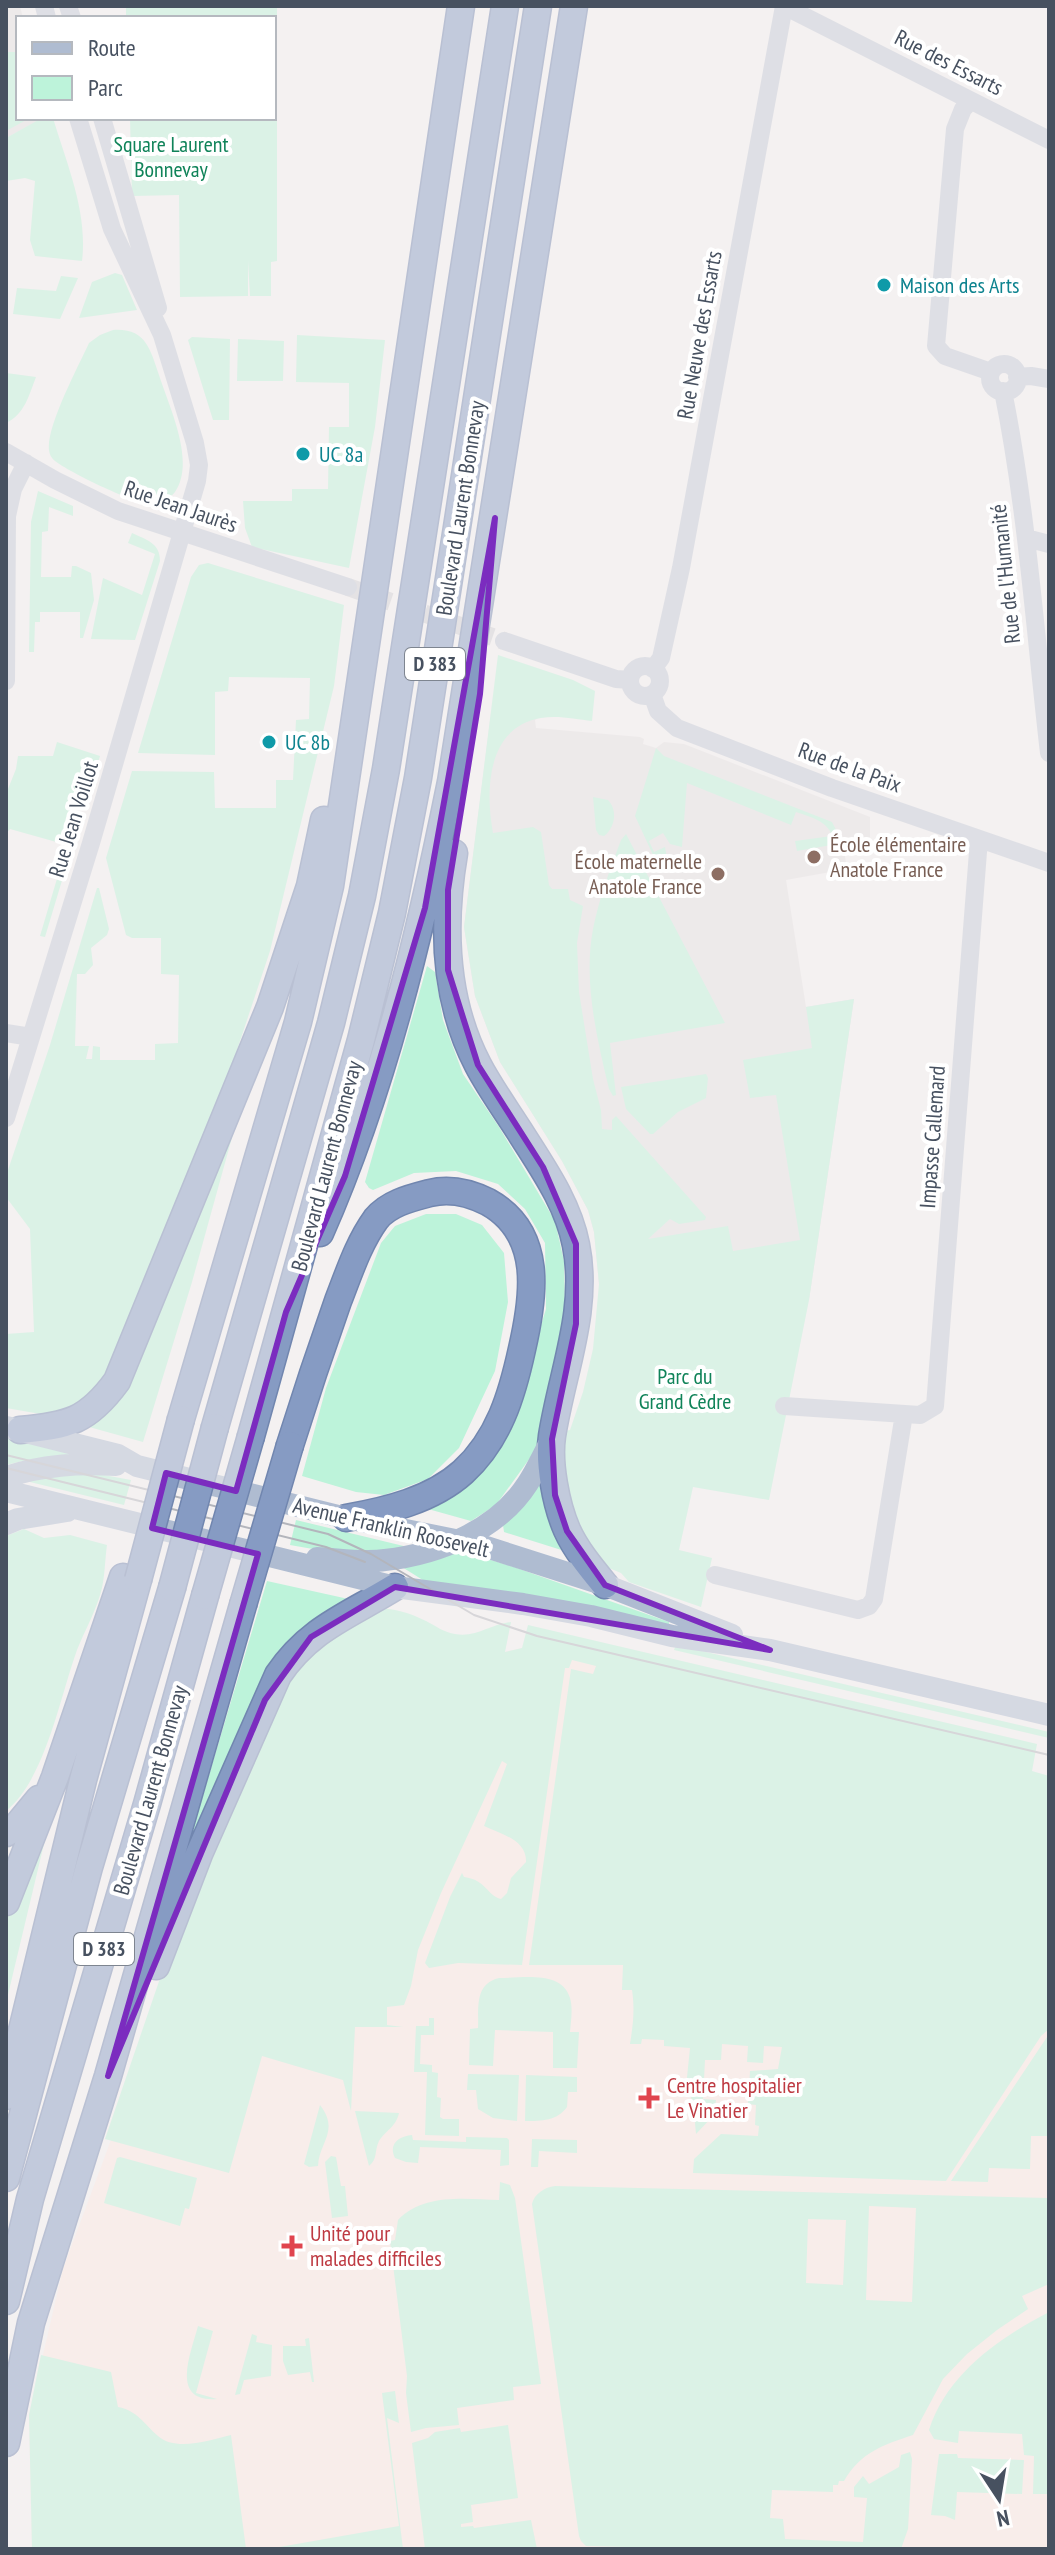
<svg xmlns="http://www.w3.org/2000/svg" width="1055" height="2555" font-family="'PT Sans Narrow',sans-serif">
<rect width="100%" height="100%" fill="#f4f1f1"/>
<path fill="#e5e2e3" d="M6 6H20L23 18H18V118H44L6 138Z
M491 713 538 718 535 720 536 728 640 737 644 739 643 744 656 748 664 742 684 744 870 817V839L843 844 847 869 786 880 806 1007 854 999 809 1300 599 1284 594 1232 588 1210 562 1161 500 1062 475 996 464 927Z"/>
<path fill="#fde8e2" d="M522 1648 1032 1767V1772L1049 1776V2549H32L29 2415 63 2269 111 2140 229 2172 364 1684Z"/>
<path fill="#bdf3da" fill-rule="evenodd" d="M126 6H277V261L271 262V296H250L248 261V296L180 297 179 195 132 196 130 118H274V18H126Z
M6 52H18V118H30L6 131Z
M42 118H53C67 165 88 212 82 261L35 256 30 240 35 181 25 178 6 181V138Z
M115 273 122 275 137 310 79 318 92 282Z
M61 276 78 278 60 319 13 314 17 288 56 291Z
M113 330C146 328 150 349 159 375 169 407 196 461 175 492 169 500 158 505 149 504 131 502 69 472 55 461 51 457 50 456 49 450 46 427 78 367 89 343L100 335Z
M297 335 385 340 375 427 349 568 252 547 245 528 243 501H292V489H328L329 427H349V383L296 382Z
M192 337 230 339 229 420H213L188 340Z
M238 339 284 341 283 381H237Z
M6 373 36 377C29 395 25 414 6 423Z
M38 491 73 506V516L49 507 48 531 42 532 41 577H71L72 566H76L91 573 94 600 83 638H80V612H40V622H35L34 652H29L31 522Z
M132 533C147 540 160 543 160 561L135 640 91 639 103 578 142 595 155 554 128 543Z
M208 563 344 605 334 686 270 951 234 1059 178 1211 108 1383 58 1417 6 1408V1334L34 1332 30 1229 6 1197V1176L50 1045 97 888H99L109 929 107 935 91 948 93 965 85 974H77L75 1046H89L86 1059H92L93 1046 100 1047V1060H155V1044L178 1043 179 975 161 974V938H132L126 935 106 858 132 771 214 772 215 808H276V780H293L296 720 309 719 310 678 229 677 228 691 215 692V755L138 753 191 577 199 565Z
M498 655 573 680 595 691 592 721C576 719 557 715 541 718 487 727 485 790 493 833L533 827 541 832 549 885 552 889H568L570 900 583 906 577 943 579 992 593 1079 601 1110 602 1129 612 1130V1120L616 1116 706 1217 705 1220 679 1224 670 1219 648 1239 728 1226 733 1251 800 1240 776 1095 750 1098 743 1060 812 1048 806 1007 854 999 809 1300 769 1500 693 1487 679 1550 712 1558 701 1607 629 1582 621 1573 597 1563 575 1533 560 1484 565 1431 570 1430 583 1392 593 1349 599 1284 594 1232 588 1210 562 1161 500 1062 475 996 464 927Z
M57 742 100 756 85 805 78 803 76 812 82 814 45 937 40 936 67 845 10 829 6 834V794L16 769 18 756H53Z
M656 748 664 756 832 822 843 843 797 851 795 841 832 836C828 821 810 817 796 812L791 825 687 783 682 847 670 844 663 833 649 841 654 852 665 847 667 858 653 855 635 816Z
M593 797 608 800C618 810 615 828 604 836L599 835 596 830Z
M626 834 725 1023 610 1043 616 1095 613 1096 609 1089C597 1039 583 981 593 929 599 899 610 869 621 840Z
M427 966 435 972 443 1020 463 1074 499 1127 555 1221 564 1261 565 1307 554 1376 535 1451 496 1505 471 1521 428 1509 457 1492 523 1383 546 1309 545 1243 525 1209 498 1184 456 1171 414 1173 373 1190 369 1188 365 1182Z
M706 1074 708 1078 706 1098 678 1112 653 1134H650L626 1109 621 1087Z
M238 1116 192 1282 143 1442 82 1425Z
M426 1214H456L482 1225 504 1253 508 1302 495 1371 459 1448 428 1479 384 1495 356 1492 302 1476 326 1388 381 1243 395 1226Z
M6 1436 79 1454 27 1460 6 1465Z
M93 1473 131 1480 124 1505 30 1482 27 1477Z
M541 1479 571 1553 504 1532 503 1525Z
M296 1520 416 1549 330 1552 290 1545Z
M24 1529 44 1538 70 1535 107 1545C105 1559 105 1574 102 1588 97 1609 85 1630 77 1650 60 1697 45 1780 6 1811V1536Z
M454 1549 514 1567 669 1622V1625L426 1582 402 1567Z
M267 1581 353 1600 319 1619 177 1882Z
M376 1608C393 1608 410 1613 426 1621 434 1625 445 1633 455 1634 476 1638 491 1624 511 1622L505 1652 522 1648 528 1625 1037 1744 1032 1771 1049 1776V2029L1041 2036 946 2181 693 2173 694 2159 721 2134 758 2136 759 2126 755 2125 756 2105 748 2104 750 2071 778 2069 782 2047 764 2046 763 2063 747 2062 748 2046 722 2044 721 2060H705L703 2099 716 2100 714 2115 696 2134 693 2102 686 2087 690 2048 664 2046V2040L642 2039 641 2044H630C633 2025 635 2009 632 1990H622L623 1965H529L571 1669 593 1674 596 1666 572 1660 569 1668H565L522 1965 458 1963 429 1968 425 1963 450 1897 462 1873 464 1877C487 1880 486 1895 501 1899L507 1893 511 1878 526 1862C527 1840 501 1834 484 1826L507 1764 502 1761 441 1893 418 1950 411 1986 404 2005 387 2007V2025L403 2027H355L351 2111 343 2080 262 2056 229 2173 105 2139 167 1958 298 1659Z
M676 1645 1049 1732V1738L674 1650Z
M45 1822 49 1823 6 2003V1920Z
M499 1978C522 1978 562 1970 570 1998 573 2008 571 2021 570 2032H579L577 2068H553V2032L495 2030 493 2066 469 2065 470 2029 478 2028C479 2008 474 1984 499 1978Z
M429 2018H434V2035H421L420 2064 432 2065V2072L438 2073 437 2097 441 2098 440 2117 443 2119H459V2136L425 2135 427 2072H414L416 2026H429Z
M1049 2034V2136H1031L1030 2169 989 2168 988 2182 951 2181Z
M468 2074 519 2075 517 2121 493 2118 478 2109 476 2090H467Z
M526 2075 577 2077V2092H568L567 2107C557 2121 542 2121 525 2121Z
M320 2105C340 2131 319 2142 318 2166L309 2167 304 2164Z
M355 2111 399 2113C396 2127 386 2130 379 2141 374 2151 378 2159 369 2166Z
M412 2135 413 2140 466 2142V2137L507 2138 509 2140V2165L500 2166 501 2150 420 2147 418 2163 406 2162 395 2158C388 2144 399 2136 412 2135Z
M532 2139 577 2140V2153L539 2151 538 2167H531Z
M331 2156 336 2157 341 2186H345L348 2216 332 2218 325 2162Z
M120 2157 197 2178 189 2209 185 2208 180 2226 104 2203 117 2158Z
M500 2182 510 2185 515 2198 541 2384 513 2387 514 2400 457 2408 459 2425 426 2428 411 2432 406 2393 407 2376 390 2241 395 2240 398 2220C423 2193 466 2199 499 2200Z
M555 2186 1049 2198V2284L1022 2296 1028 2309 997 2330 967 2354 943 2379 913 2435C883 2445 861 2452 844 2481H839L838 2485H833V2492L772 2490 770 2518 783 2519 785 2539 863 2542 867 2498 854 2497V2487L863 2476 869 2484 899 2467 901 2455 910 2452 912 2459 908 2529 901 2549H705L586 2546 581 2541 579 2536 532 2204C534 2194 545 2187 555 2186ZM869 2206 916 2208 912 2302 866 2300ZM808 2219 846 2220 843 2285 806 2283Z
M1049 2312V2494H1033L1034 2456 1024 2455 1022 2434 959 2431 958 2443 934 2439 929 2430C947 2374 999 2338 1049 2312Z
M198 2326 213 2331 196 2393 217 2399C169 2403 191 2353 198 2326Z
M252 2334 257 2336 256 2342 272 2345 271 2376 244 2380 240 2394 235 2395Z
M309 2338 314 2382H312L310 2372 288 2375 283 2361V2346H306L305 2339Z
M41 2355 111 2372 118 2407C138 2411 143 2423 158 2436 176 2452 210 2440 231 2435L246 2549H32L29 2415Z
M395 2391 399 2423 387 2418 403 2549H268L399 2526 382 2393Z
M508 2425 518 2498 471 2505 473 2522 461 2524V2527L473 2526 474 2528 531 2520 537 2549H425L412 2443 428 2438 435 2432 460 2428 461 2432Z
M939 2454H957L958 2458 1024 2460 1022 2494 957 2492 955 2520 945 2516 931 2515Z"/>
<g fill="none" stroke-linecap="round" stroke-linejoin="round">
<path stroke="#d1d1d4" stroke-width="18" stroke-dasharray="18 9" stroke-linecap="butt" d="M348 587 504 641"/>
<g stroke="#7186af" stroke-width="29">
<path id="highway" d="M454 853C442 924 444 1000 478 1065 490 1088 506 1110 520 1132 542 1167 568 1203 576 1245 589 1310 562 1372 552 1436 548 1463 556 1505 567 1530 576 1550 591 1568 605 1585
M320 1233C383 1090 420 935 451 782L574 6
M181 1419 298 1022 330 886 461 6
M215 1427 331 1023 362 896 386 769 505 6
M20 1430C68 1426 88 1421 117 1381L270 1007 310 886 324 820
M251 1436 361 1040 392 913 418 778 538 6
M290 1445C305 1397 321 1349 338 1301 349 1273 358 1244 376 1219 389 1203 411 1198 430 1193 450 1188 470 1193 488 1202 544 1233 534 1297 522 1349 512 1395 499 1439 463 1472 432 1500 386 1511 346 1518
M6 1833 15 1828 39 1799
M6 1902 55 1777 123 1577
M156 1966 199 1854 278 1675C310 1628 348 1616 395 1587
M6 2096 83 1780 138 1580
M6 2178 89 1867 172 1588
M6 2301 30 2199 147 1804 205 1596
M6 2443 31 2323 108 2076 243 1605"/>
</g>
<path stroke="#c4cbd7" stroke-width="18" d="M44 6 47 18
M68 6 72 18
M784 6 1049 140
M971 101 963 109 955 129 936 346 945 356 991 372
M102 118 158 308
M990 378a14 14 0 1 1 28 0a14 14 0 1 1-28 0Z
M1017 377 1031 376 1049 379
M1003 391C1027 510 1035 632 1049 753
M6 452 55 480 118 511 348 587
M1026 538 1049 544
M504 641 616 679 630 680
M630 681a15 15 0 1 1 30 0a15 15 0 1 1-30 0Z
M653 669 661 658 681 568 784 6
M6 681 7 516 13 489 26 463
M652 694 658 711 677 728 832 788 1049 863
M6 1033 31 1037
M6 1118 91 843 197 481 199 465 195 443 162 335 112 229 78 118
M784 1406 920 1415 935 1406 979 839
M715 1575 858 1610 869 1606 874 1599 904 1414"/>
<path stroke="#afbcd1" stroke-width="22" d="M6 1427 118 1455 137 1466 346 1518 480 1545 605 1585 732 1635
M6 1477C43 1465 77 1463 116 1465
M6 1491 395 1587 523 1604 591 1616 672 1636 770 1650 1049 1715
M6 1524 18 1519 67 1511
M317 1558C339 1559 363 1563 385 1560 439 1554 498 1530 528 1483 537 1469 544 1453 552 1439"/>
<use href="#highway" stroke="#869bc3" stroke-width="26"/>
<path stroke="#b3b5bc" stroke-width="2" d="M6 1455 328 1534 371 1554 474 1615 537 1636 1049 1755
M6 1468 326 1547 365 1562"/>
<g stroke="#7186af" stroke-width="29" stroke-linecap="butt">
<path id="highway-bridge" d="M138 1580 181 1419
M172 1588 215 1427
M205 1596 251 1436
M243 1605 290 1445"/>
</g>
<use href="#highway-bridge" stroke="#869bc3" stroke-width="26"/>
</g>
<path d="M0 0H1055V2555H0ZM495 518 480 694 448 890V970L478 1065 543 1167 576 1244V1324L552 1439 555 1495 567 1531 605 1585 770 1650 395 1587 311 1637 265 1700 108 2076 258 1554 152 1528 166 1473 236 1491 286 1312 345 1176 425 908Z" fill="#f4f1f1" fill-opacity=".55" fill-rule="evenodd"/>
<path fill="none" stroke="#7b2cbf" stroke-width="6" stroke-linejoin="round" d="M495 518 480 694 448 890V970L478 1065 543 1167 576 1244V1324L552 1439 555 1495 567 1531 605 1585 770 1650 395 1587 311 1637 265 1700 108 2076 258 1554 152 1528 166 1473 236 1491 286 1312 345 1176 425 908Z"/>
<g fill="#0f9aa8" stroke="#fff" stroke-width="3">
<circle cx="884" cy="285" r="8"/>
<circle cx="303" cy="454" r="8"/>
<circle cx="269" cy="742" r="8"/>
</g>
<g fill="#8d6e63" stroke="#fff" stroke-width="3">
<circle cx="814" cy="857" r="8"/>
<circle cx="718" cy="874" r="8"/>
</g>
<g fill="#e0444e" stroke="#fff" stroke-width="3">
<path d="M645 2086h8v8h8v8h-8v8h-8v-8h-8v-8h8z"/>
<path d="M288 2234h8v8h8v8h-8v8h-8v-8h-8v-8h8z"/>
</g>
<g text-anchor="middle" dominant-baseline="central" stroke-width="8" stroke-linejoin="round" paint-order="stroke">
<g fill="#fff" stroke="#7e8590" stroke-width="2">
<rect x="405" y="648" width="60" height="32" rx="6"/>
<rect x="74" y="1933" width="60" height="32" rx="6"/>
</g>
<g font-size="20" font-weight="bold" fill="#475160">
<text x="435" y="664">D 383</text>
<text x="104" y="1949">D 383</text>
</g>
<g font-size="22" fill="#475160" stroke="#fff">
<text transform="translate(949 62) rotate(27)">Rue des Essarts</text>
<text transform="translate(699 335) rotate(-80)">Rue Neuve des Essarts</text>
<text transform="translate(181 506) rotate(19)">Rue Jean Jaurès</text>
<text transform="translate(460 508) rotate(-81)">Boulevard Laurent Bonnevay</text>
<text transform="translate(1005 574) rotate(-96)">Rue de l'Humanité</text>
<text transform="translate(850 767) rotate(20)">Rue de la Paix</text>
<text transform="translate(73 819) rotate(-73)">Rue Jean Voillot</text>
<text transform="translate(932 1137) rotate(-86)">Impasse Callemard</text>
<text transform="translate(326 1166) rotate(-75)">Boulevard Laurent Bonnevay</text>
<text transform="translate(391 1527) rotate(13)">Avenue Franklin Roosevelt</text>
<text transform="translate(150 1790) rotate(-74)">Boulevard Laurent Bonnevay</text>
</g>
<g font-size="22" fill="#108359" stroke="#fff">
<text x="171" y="144">Square Laurent<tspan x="171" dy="25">Bonnevay</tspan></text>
<text x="685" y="1376">Parc du<tspan x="685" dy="25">Grand Cèdre</tspan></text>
</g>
<g font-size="22" fill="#0d838f" stroke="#fff" text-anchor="start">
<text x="900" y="285">Maison des Arts</text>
<text x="319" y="454">UC 8a</text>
<text x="285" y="742">UC 8b</text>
</g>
<g font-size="22" fill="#785e54" stroke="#fff" text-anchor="start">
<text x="830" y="844">École élémentaire<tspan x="830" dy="25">Anatole France</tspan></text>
<text x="702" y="861" text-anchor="end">École maternelle<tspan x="702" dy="25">Anatole France</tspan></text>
</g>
<g font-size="22" fill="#be3a42" stroke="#fff" text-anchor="start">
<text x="667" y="2085">Centre hospitalier<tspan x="667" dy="25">Le Vinatier</tspan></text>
<text x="310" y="2233">Unité pour<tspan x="310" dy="25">malades difficiles</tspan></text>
</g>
</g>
<rect width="1055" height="2555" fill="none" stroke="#475160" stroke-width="16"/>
<rect x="16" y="16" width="260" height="104" fill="#ffffff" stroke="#b5b9bf" stroke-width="2"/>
<rect x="32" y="42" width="40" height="12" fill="#afbcd1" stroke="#b5b9bf" stroke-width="2"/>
<text x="88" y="56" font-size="24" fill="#475160">Route</text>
<rect x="32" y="76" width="40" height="24" fill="#bdf3da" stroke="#b5b9bf" stroke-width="2"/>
<text x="88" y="96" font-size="24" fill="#475160">Parc</text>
<g transform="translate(999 2499) rotate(168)" stroke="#ffffff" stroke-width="6" paint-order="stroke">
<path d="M0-6L14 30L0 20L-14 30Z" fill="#475160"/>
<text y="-12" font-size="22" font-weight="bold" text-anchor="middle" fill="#475160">N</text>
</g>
</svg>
